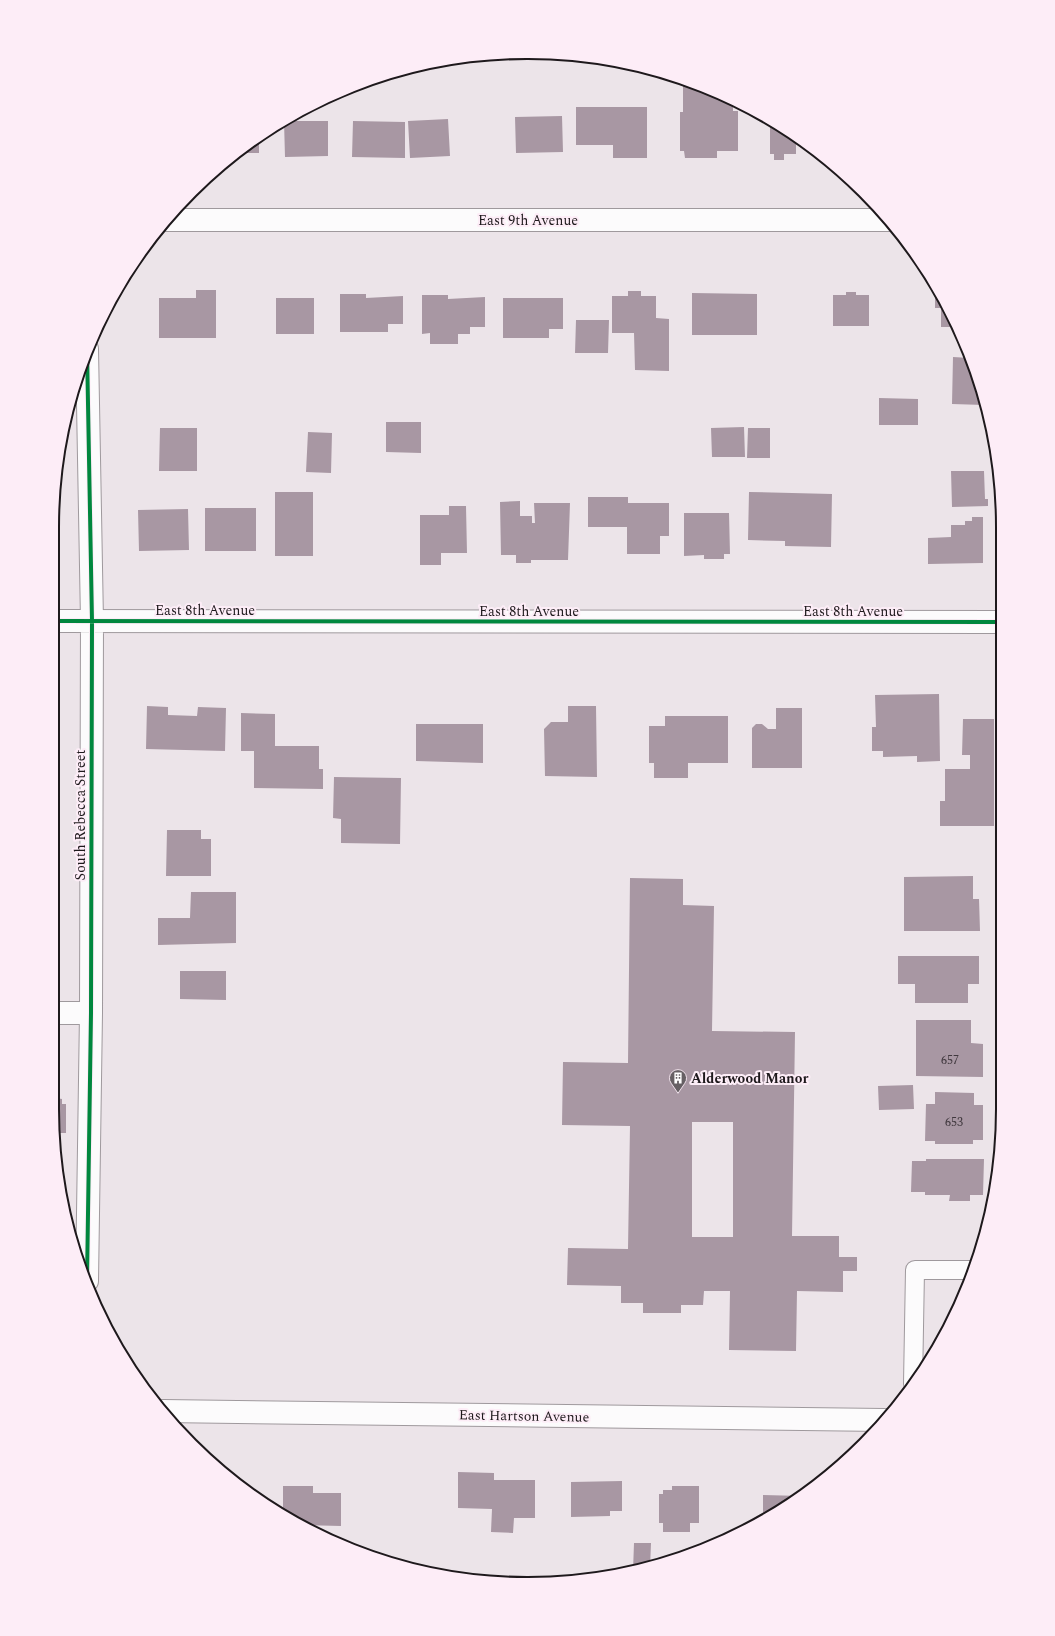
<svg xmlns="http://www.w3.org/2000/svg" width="1055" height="1636" font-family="Spectral,serif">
<rect width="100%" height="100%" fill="#ece4e9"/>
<path fill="#a897a3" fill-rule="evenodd" d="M683 81 733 99V111H738V151H717V158H685L684 151H680V112H683Z
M576 107H647V158H613V145H576Z
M562 116 563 152 516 153 515 117Z
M448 119 450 156 410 158 408 121Z
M284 121H328V156L285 157Z
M353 121 405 122V158L352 157Z
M770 121 796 137V154H784V160H774V154H770Z
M259 138V153H237L258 139Z
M196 290H216V338H159V298H196Z
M628 291H641V296H656V318L669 319V371L635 370 634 333H612V296H628Z
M846 292H856V295H869V326H833V295H846Z
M692 293 757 294V335H692Z
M340 294H366V298L403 296V324H388V332H340Z
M935 294H941L956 327H941V308H935Z
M422 295H448V299L485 297V327H470V334H458V344H430V333L422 334Z
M276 298H314V334H276Z
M503 298H563V329H549V338H503Z
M576 320H609L608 353H575Z
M953 357 970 358 978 375 984 405 952 404Z
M879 398 918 399V425H879Z
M386 422H421V453L386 452Z
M744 427 745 457H712L711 428Z
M160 428H197V471H159Z
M748 428H770V458H747Z
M308 432 332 433 331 473 306 472Z
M951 471H984L985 499H988V506L952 507Z
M275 492H313V556H275Z
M749 492 832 494 831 547 785 546V541L748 540Z
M588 497H628V503H669V536H660V554H627V527H588Z
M520 501V516H532V523H535L534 503H570L568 560H531V563H516V555H501L500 502Z
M449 506H466L467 553H441V565H420V515H449Z
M205 508H256V551H205Z
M188 509 189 550 139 551 138 510Z
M684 513H729L730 554H724V559H704V555L684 556Z
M972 517H983V563L928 564V538L951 537V525H965V521H972Z
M939 694 940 761 917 762V756L883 757V751H872V727H876L875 695Z
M147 706 168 707V715L197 716 198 707 226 708 225 751 146 749Z
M568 706H596L597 777 545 776 544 729 551 722H568Z
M776 708H802V768H752V728L756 724H762L768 729H776Z
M241 713 275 714V746H319V769H323V789L254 788V751H241Z
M665 716H728V763H688V778H654V763H649V726H665Z
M963 719H994V826H940V801H945V769H970V755H962Z
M416 724H483V763L416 761Z
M334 777 401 778 400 844 341 843V819L333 818Z
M167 830H201V839H211V876H166Z
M973 876V899H979L980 931H904V877Z
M630 878 683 879V905L714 906 712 1031 795 1032 792 1236H839V1257H857V1271H843V1292L797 1291 796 1351 729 1350 730 1291H704L703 1305H681V1313H643V1303H621V1286L567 1285 568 1248 628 1249 630 1126 562 1125 563 1062 628 1063ZM692 1122H733V1237H692Z
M191 892H236V943L158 945V918H190Z
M898 956H979V984H968V1003H915V984H898Z
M180 971H226V1000L180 999Z
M916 1020H971V1043L983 1044V1077L916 1076Z
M913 1085 914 1109 879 1110 878 1086Z
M935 1092 974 1093V1105H983V1140H973V1144H935V1141H925L926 1104H935Z
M56 1098 62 1099V1104H66V1133H56Z
M926 1159H984L983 1195H970V1201H949L950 1195H925V1192H911L912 1161H926Z
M458 1472 494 1473V1480H535V1518H514L513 1533 491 1532 492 1509 458 1508Z
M622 1481V1511H610V1516L571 1517V1482Z
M283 1486H313V1493H341V1526L301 1525 283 1516Z
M672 1486H699V1523H690V1532H663V1523H659V1494H663V1490H672Z
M763 1495 802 1496 791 1504 763 1519Z
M634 1543H651L650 1568 633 1571Z"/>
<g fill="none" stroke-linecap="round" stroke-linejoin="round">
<g stroke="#9f999d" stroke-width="20">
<path id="lane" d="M913 1384 915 1270H972"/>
</g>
<g stroke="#9f999d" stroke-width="24">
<path id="street" d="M167 220H889
M56 621 1001 622
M56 1013H91
M87 1281 91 1013 92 621 87 349"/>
</g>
<g stroke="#9f999d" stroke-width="24">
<path id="secondary" d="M163 1411 884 1420"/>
</g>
<use href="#lane" stroke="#fcfbfc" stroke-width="18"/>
<use href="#street" stroke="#fcfbfc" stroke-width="22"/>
<use href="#secondary" stroke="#fcfbfc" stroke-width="22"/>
<g stroke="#fdedf7" stroke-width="6">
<path id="cycleway" d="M56 621 1001 622
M87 1281 91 1013 92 621 87 349"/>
</g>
<use href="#cycleway" stroke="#00873e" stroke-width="4"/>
</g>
<defs>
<g id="building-pin" transform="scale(0.9)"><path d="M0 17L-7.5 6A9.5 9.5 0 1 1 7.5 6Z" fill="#666064" stroke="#fdedf7"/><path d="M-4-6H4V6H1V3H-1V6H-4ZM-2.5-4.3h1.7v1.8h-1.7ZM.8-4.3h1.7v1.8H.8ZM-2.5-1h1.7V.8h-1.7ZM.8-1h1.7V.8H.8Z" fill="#fff"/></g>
</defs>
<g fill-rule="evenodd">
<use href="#building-pin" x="678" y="1078"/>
</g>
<g text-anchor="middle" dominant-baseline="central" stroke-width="4" stroke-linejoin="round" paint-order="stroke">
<g font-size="12" fill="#40383e">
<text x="950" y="1060">657</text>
<text x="954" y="1122">653</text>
</g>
<g font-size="14" fill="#1e191c" stroke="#fdedf7">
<text x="528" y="220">East 9th Avenue</text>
<text x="205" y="610">East 8th Avenue</text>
<text x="529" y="611">East 8th Avenue</text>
<text x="853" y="611">East 8th Avenue</text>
<text transform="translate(80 815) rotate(-90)">South Rebecca Street</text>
<text transform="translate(524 1416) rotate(1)">East Hartson Avenue</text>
</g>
<g font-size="14" font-weight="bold" fill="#1e191c" stroke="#fdedf7" text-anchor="start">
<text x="691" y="1078">Alderwood Manor</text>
</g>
</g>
<path d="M0 0H1055V1636H0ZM527 59H528A468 468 0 0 1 996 527V1109A468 468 0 0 1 528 1577H527A468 468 0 0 1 59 1109V527A468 468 0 0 1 527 59Z" fill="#fdedf7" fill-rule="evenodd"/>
<path fill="none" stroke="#1e191c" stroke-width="2" d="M527 59H528A468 468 0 0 1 996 527V1109A468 468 0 0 1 528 1577H527A468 468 0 0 1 59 1109V527A468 468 0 0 1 527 59Z"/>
</svg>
